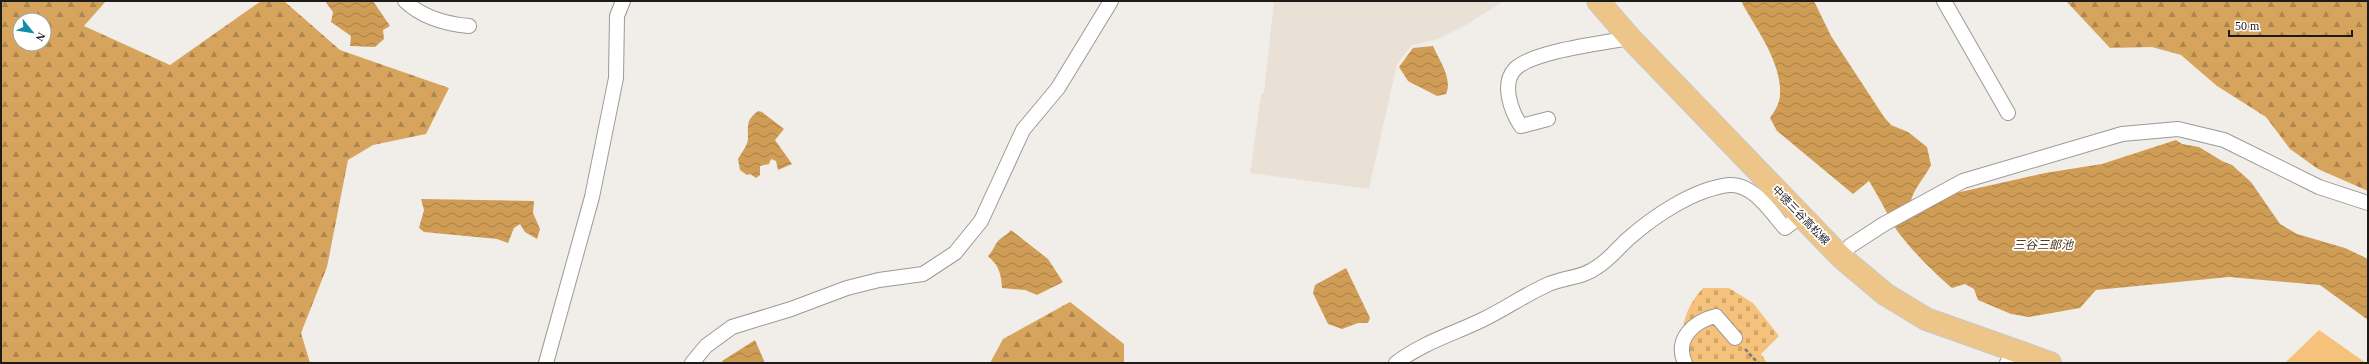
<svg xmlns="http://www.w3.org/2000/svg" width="2369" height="364" font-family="'Times New Roman','Noto Sans JP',serif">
<defs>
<pattern id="forest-firs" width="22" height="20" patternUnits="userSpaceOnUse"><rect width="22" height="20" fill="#d7a45d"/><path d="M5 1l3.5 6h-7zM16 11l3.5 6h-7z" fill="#ae854c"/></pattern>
<pattern id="cemetery-stones" width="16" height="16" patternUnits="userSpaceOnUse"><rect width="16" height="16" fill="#f5c17b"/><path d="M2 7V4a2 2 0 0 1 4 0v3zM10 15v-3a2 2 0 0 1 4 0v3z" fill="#d2a56a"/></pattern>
<pattern id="water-waves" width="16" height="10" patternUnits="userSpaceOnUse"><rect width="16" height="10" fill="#d09d57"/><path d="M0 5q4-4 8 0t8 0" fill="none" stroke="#a87f47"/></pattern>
</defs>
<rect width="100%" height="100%" fill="#f1ede9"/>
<path fill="#eae1d6" d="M1274 1H1504L1461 28 1435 40 1412 45 1397 64 1369 189 1250 173 1261 95 1264 92Z"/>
<path fill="url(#forest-firs)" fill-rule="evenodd" d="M1 1H106L84 26 170 65 261 1H284L340 50 449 88 426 134 373 145 348 160 327 267 301 333 310 363H1ZM20 20H44V44H20Z
M2066 1H2368V191L2318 169 2290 149 2266 117 2217 86 2181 55 2152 47 2110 48Z
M1070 302 1124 344V363H990L1003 339Z"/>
<path fill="url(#cemetery-stones)" d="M1703 288H1729L1753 303 1779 336 1761 354 1767 363H1690C1678 332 1682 312 1703 288Z"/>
<path fill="#f5c17b" d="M2319 330 2366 363H2285Z"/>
<path fill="url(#water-waves)" d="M325 1H373L390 26 383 30 384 39 375 47 350 46 351 36 331 22 333 12Z
M1741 1H1814L1831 36 1884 117 1891 125 1908 132 1927 147 1931 165C1926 176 1911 192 1911 203L2045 173 2102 164 2176 140 2182 144 2199 147 2222 161 2232 165 2251 182 2280 224 2297 234 2345 248 2368 259V320L2320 285 2229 277 2096 290 2080 308 2029 317 2011 314 1978 300 1974 289 1965 284 1952 288C1937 276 1901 240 1893 224 1885 210 1878 195 1869 181L1853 194 1777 131 1770 118C1774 112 1780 103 1780 95 1782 62 1756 29 1741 1Z
M1433 46C1439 60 1453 79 1446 94L1437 96 1408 81 1399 67 1413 48Z
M758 111 762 112 784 129 775 140 792 164 778 170 776 161 771 159 769 164 760 166V175L756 178 750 174 747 175 740 170 738 159C741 153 747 147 748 139 748 125 746 120 758 111Z
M421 199 534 201 533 213 540 229 537 239 525 232 520 224 514 228 508 243 497 239 424 232 419 228 424 210Z
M1011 230 1048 259 1063 282 1037 295 1025 290 1002 288C1001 273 999 266 988 256 994 250 994 245 999 240 1003 236 1007 235 1011 230Z
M1346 268 1370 318 1368 323H1358L1342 329 1328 324 1313 293 1315 285Z
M755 340 765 363H723L722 361Z"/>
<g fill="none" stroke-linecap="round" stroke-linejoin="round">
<g stroke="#9d9995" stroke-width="16">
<path id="street" d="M405 1C423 18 445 24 469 26
M1944 1 2008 113
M1548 119 1521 126C1511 111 1501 84 1515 69 1533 51 1604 43 1630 38
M1841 257 1850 246 1884 224 1963 181 2122 134 2178 129 2224 140 2319 187 2368 203
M546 363 592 197 616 78 617 16 623 1
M692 363 706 346 732 327 791 309 847 288 879 280 923 274 955 253 981 221 1023 130 1058 88 1111 1
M1396 363C1422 343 1453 334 1482 320 1505 309 1526 294 1549 284 1565 277 1583 278 1597 267 1609 260 1618 248 1628 239 1654 216 1694 189 1729 185 1753 183 1771 212 1785 228L1802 215
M1685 363C1674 339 1694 321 1716 316L1735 338
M2007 363 2014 350"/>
</g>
<g stroke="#c9c8c8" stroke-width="24">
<path id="primary" d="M1598 1 1630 38 1841 257 1885 294 1926 319 2050 363"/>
</g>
<path stroke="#7d7a78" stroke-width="2.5" stroke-dasharray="4 2" stroke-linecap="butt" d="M1745 349 1758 363"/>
<use href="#street" stroke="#fff" stroke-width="14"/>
<use href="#primary" stroke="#edc589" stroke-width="22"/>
</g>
<g text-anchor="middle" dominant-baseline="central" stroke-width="3.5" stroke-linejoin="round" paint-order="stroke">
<g font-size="11" fill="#1d1b1a" stroke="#fff">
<text transform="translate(1801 215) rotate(46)">中徳三谷高松線</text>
</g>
<g font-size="12" font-style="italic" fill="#50391b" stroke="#fff">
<text x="2043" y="245">三谷三郎池</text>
</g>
</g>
<rect width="2369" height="364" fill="none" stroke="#1d1b1a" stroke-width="4"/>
<g transform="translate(32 32) rotate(120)"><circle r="19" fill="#ffffff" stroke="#a5a4a3"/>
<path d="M0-3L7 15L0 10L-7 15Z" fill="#118cae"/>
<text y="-6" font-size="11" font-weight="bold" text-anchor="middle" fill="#1d1b1a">N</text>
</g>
<path d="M2229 30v6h123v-6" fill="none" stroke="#1d1b1a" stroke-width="2"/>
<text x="2235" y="30" font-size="12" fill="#1d1b1a" stroke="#ffffff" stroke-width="3" paint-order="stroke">50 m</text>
</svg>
